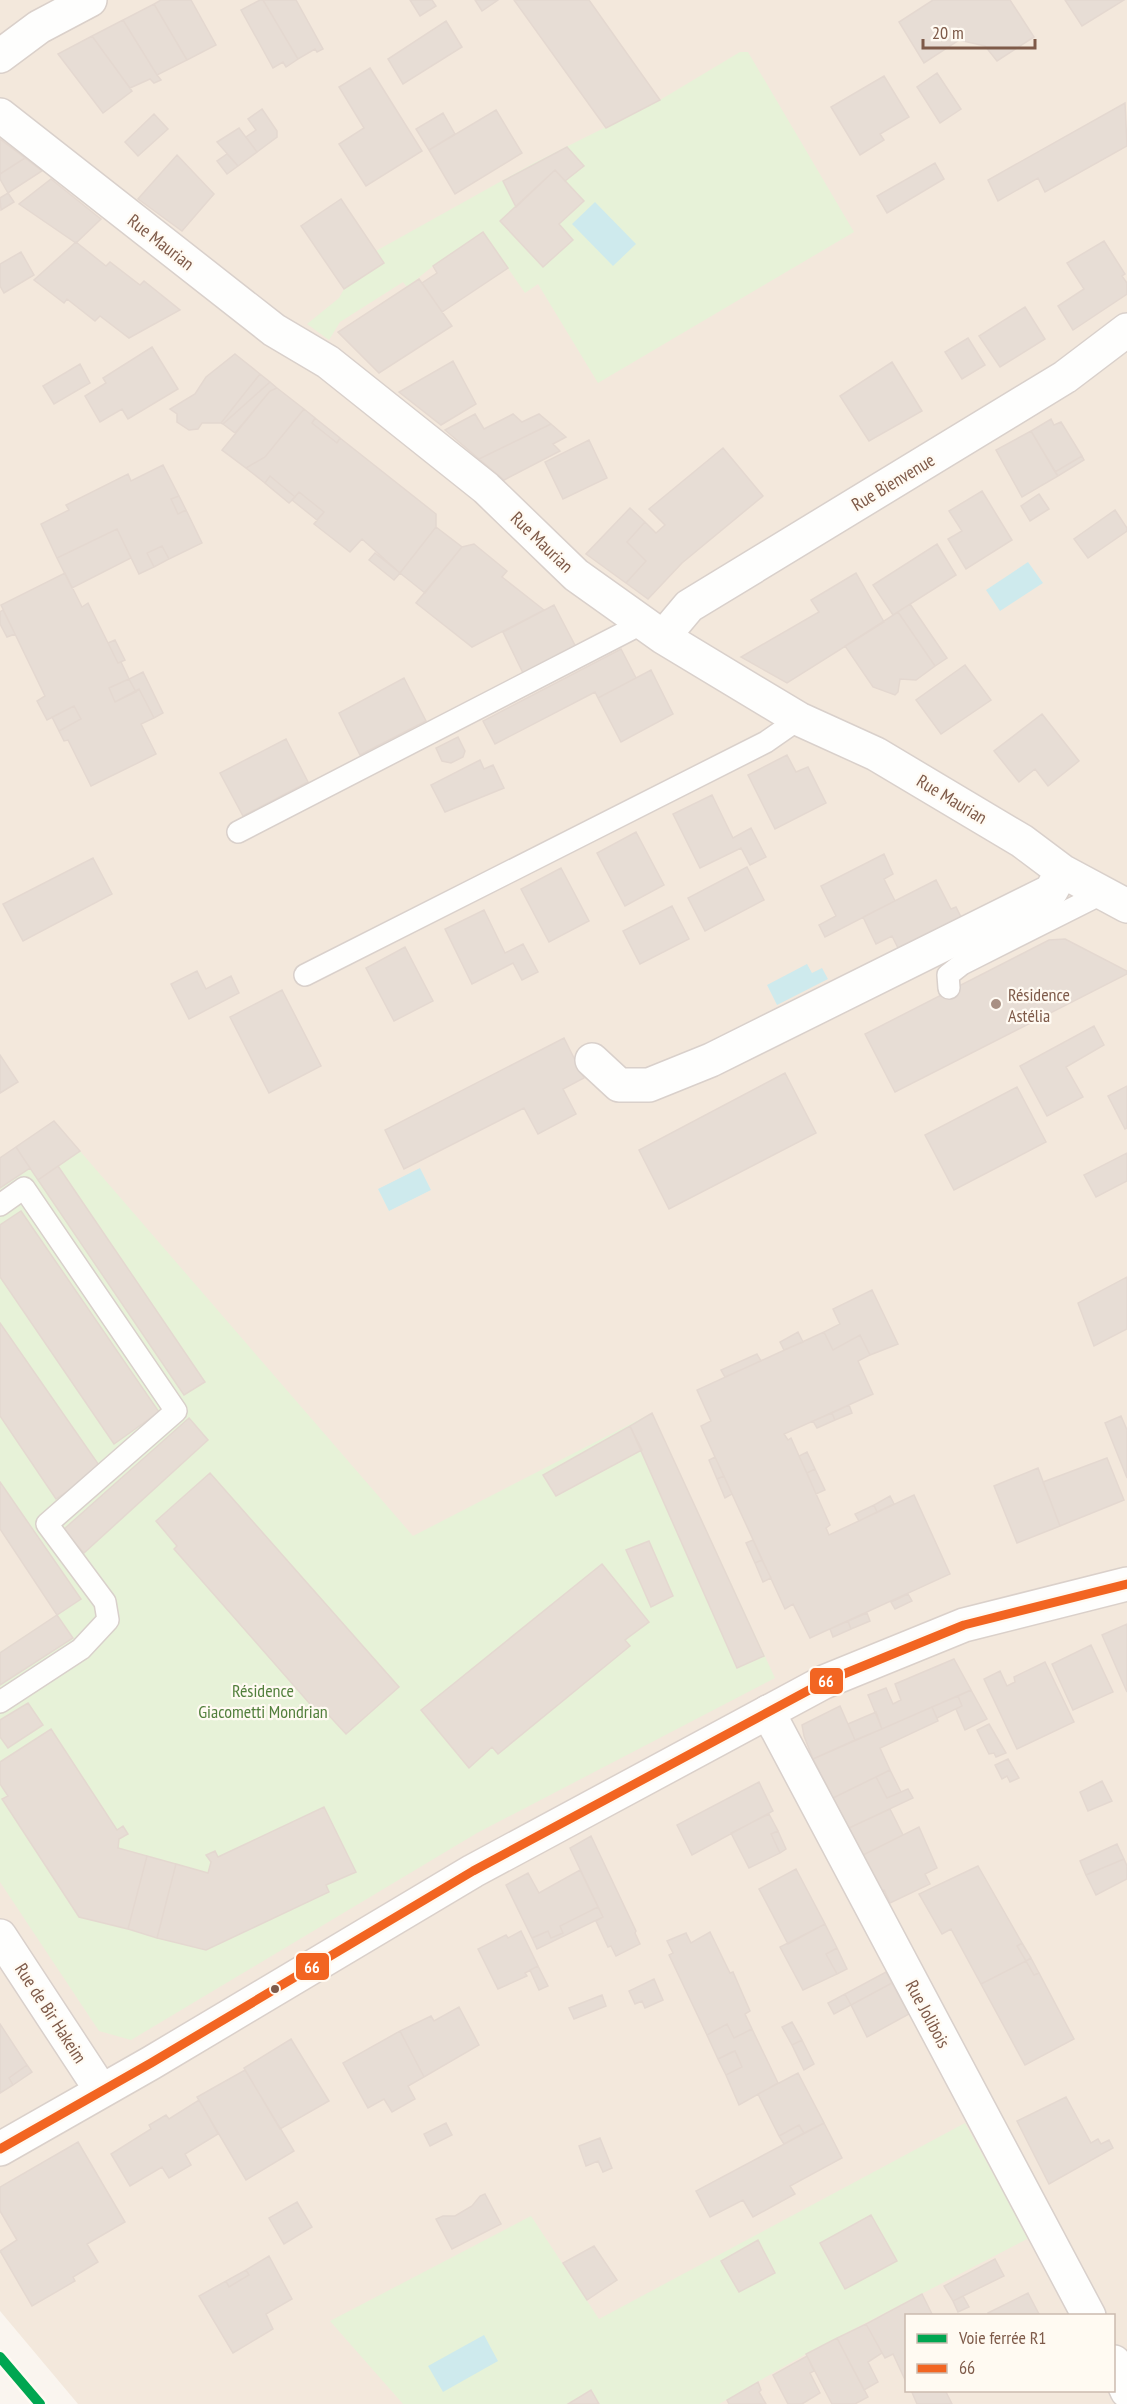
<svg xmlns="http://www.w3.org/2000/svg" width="1127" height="2404" font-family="'PT Sans Narrow',sans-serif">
<rect width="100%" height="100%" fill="#faf5ef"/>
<path fill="#f3e8dc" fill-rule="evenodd" d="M0 0H1127V2404H78L0 2311ZM906 2316H1114V2390H906Z"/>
<path fill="#e7f2d8" d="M740 52H748L854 232 598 383 538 284 525 293 483 232 433 266 407 287 403 282 340 322 329 340 307 324 339 298 344 289 384 263 376 251 534 163 660 100Z
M54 1121 413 1536 652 1413 775 1678 477 1833 131 2040 99 2031 0 1882V1652L57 1615 0 1529V1158Z
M965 2123 1029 2238 806 2354 719 2404H403L330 2321 531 2216 599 2319Z"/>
<path fill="#ceeaed" d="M595 202 636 244 613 266 572 224Z
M1028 562 1043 583 1000 611 986 590Z
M807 964 812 973 822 968 828 979 777 1005 767 985Z
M420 1168 431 1190 389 1211 378 1189Z
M484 2335 498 2361 443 2392 428 2366Z"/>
<path fill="#e7ddd5" stroke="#e4d8d0" stroke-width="1.5" d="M161 0H191L216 45 187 60 154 4Z
M260 0H263L298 59 286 67 283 62 273 68 241 10Z
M263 0H296L323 49 317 52 315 49 298 59Z
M410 0H432L436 6 420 16Z
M475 0H498L482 11Z
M514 0H589L660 100 606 128Z
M933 0H1010L1034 37 997 61 985 46 959 40 924 63 899 22Z
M1065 0H1124L1082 26Z
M154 4 187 60 157 75 123 20Z
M123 20 157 75 161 80 154 83 150 79 130 88 92 36Z
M446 21 462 47 403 84 388 59Z
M92 36 132 91 103 113 58 54Z
M370 68 422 151 366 186 339 144 364 128 339 87Z
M937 73 961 109 940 123 917 87Z
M884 76 909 117 880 134 884 140 860 155 831 107Z
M1125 103 1127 146 1045 192 1038 178 998 201 988 180Z
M262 109 277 131V137L257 152 246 137 256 130 248 119Z
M496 110 522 153 455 194 429 150Z
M443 113 455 134 429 150 416 129Z
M154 114 168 129 138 156 125 142Z
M239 128 257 152 238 166 217 142Z
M0 139 25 158 0 174Z
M567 147 584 166 565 181 555 170 516 207 503 181Z
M227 154 238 166 227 174 217 161Z
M177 155 214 194 182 231 138 199Z
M25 158 42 171 8 193 0 179V174Z
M935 163 944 179 887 213 877 196Z
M555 170 584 201 559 224 573 240 543 267 500 221Z
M51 179 101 219 76 243 19 204Z
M8 193 14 202 1 210 0 198Z
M341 199 384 263 344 289 301 226Z
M483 232 508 268 442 312 422 283 437 273 433 266Z
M1104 241 1125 274 1122 276 1127 283V294L1073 330 1058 306 1084 289 1067 263Z
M76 242 106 266 110 262 140 285 144 281 180 310 129 338 100 316 95 321 67 299 64 303 34 280Z
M21 252 34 275 4 293 0 286V264Z
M419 279 452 326 379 373 338 332Z
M1025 307 1045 339 1000 367 979 336Z
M968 338 985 365 962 379 945 352Z
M152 347 178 389 128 419 122 409 100 422 85 396 106 383 103 378Z
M235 354 260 374 221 423H202L198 429 189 430 177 422V414L170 409 195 394 206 377Z
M453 361 476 404 441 425 399 392Z
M892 362 922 411 869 441 840 396Z
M80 364 90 383 54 404 43 386Z
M260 374 270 382 223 424 221 423Z
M270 382 277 388 270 391 235 433 223 424Z
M277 388 304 409 265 457 246 468 222 450 270 391Z
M304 409 315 418 312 423 337 443 340 438 436 514V527L400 573 362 539 350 552 314 524 324 512 299 492 295 497 270 476 265 483 246 468 265 457Z
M475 414 484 429 513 414 522 422 539 414 551 424 479 459 445 430Z
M315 418 340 438 337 443 312 423Z
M1051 419 1054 425 1061 422 1082 456 1055 472 1031 431Z
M551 424 566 437 553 444 560 451 504 480 479 459Z
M1031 431 1058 476 1022 497 996 450Z
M589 440 607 478 563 499 545 462Z
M723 448 763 496 682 563 648 599 626 583 646 561 627 542 645 522 656 533 665 525 649 509Z
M1082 456 1084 460 1058 476 1055 472Z
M163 465 179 496 171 499 178 514 186 510 202 543 169 559 162 546 147 553 154 567 139 574 117 529 57 558 41 524 69 510 66 505 128 474 131 481Z
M270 476 295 497 289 503 265 483Z
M982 491 1012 540 966 569 948 539 962 531 949 511Z
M299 492 324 512 317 520 292 500Z
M1039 494 1049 509 1030 521 1021 506Z
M179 496 186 510 178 514 171 499Z
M630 508 645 522 627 542 646 561 626 583 586 554Z
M1115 510 1127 528V531L1088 558 1074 539Z
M436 527 462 547 425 593 400 573Z
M117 529 131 558 72 588 57 558Z
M474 544 507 571 502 577 544 610 472 647 416 603 462 547Z
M937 544 956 575 893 615 873 585Z
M162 546 169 559 154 567 147 553Z
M375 553 400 573 394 580 369 560Z
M65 573 82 607 88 603 118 663 121 662 129 679 109 688 115 702 139 689 154 718 141 724 156 754 91 786 68 740 64 741 59 731 81 719 74 706 47 720 37 701 45 696 1 605Z
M856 573 884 622 787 683 741 657 819 612 811 600Z
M910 604 947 658 935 666 898 612Z
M554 605 578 651 525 677 503 632Z
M3 610 15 634 7 637 0 624V612Z
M898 612 935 666 916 680 900 679 898 692 895 695 873 687 845 646Z
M115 640 125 660 118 663 108 643Z
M621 649 636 678 598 698 595 692 495 744 483 721Z
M965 665 991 700 941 734 916 700Z
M651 670 673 714 621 742 598 698Z
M143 672 163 713 154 718 139 689 136 692 129 679Z
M404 678 426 721 360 755 339 713Z
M129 679 136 692 115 702 109 688Z
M74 706 81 719 59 731 52 717Z
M1042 714 1079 761 1048 786 1035 769 1019 782 994 751Z
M458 737 465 751 463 757 451 763 442 761 436 748Z
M286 739 308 782 243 816 220 773Z
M787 755 796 772 808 767 826 803 775 829 748 775Z
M480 760 484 769 493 765 504 788 445 812 431 785Z
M712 795 733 838 751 828 766 857 750 865 741 848 700 868 673 814Z
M636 832 664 885 625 906 597 853Z
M884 854 893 874 884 879 895 901 825 937 819 925 836 916 821 886Z
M93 858 112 894 23 941 3 904Z
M747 867 764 900 705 931 688 898Z
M561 868 589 921 549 942 521 889Z
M936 880 951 909 956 907 965 925 902 956 892 936 876 944 863 917Z
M672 906 689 939 640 964 623 931Z
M484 910 505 953 523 944 538 972 522 980 513 963 472 984 445 929Z
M1065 939 1127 971V974L895 1092 865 1034 1049 940Z
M405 947 433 1001 394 1021 366 968Z
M197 971 206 989 231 976 239 993 189 1019 171 984Z
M282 990 321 1066 269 1093 230 1017Z
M1094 1026 1104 1045 1066 1067 1083 1097 1047 1116 1020 1066Z
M564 1038 584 1078 563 1089 576 1114 538 1134 524 1108 404 1169 385 1130Z
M0 1055 18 1082 0 1093Z
M785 1073 816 1133 669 1209 639 1150Z
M1127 1086V1128L1125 1129 1108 1096Z
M1017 1087 1046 1142 954 1190 925 1135Z
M54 1121 80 1151 38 1180 16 1147Z
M16 1147 30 1168 0 1188V1158Z
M1127 1153V1181L1096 1197 1084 1175Z
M58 1166 205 1382 184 1395 38 1180Z
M21 1211 159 1412 114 1444 0 1277V1225Z
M1127 1277V1329L1094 1346 1078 1303Z
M872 1290 898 1344 870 1355 860 1335 833 1350 824 1332 840 1324 833 1309Z
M0 1323 101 1468 56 1499 0 1416Z
M798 1332 803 1342 784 1350 780 1342Z
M824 1332 833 1350 860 1335 870 1355 858 1361 873 1394 784 1434 788 1440 791 1438 830 1525 826 1528 829 1535 914 1495 950 1574 810 1638 793 1604 785 1609 715 1457 701 1426 711 1421 697 1390Z
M757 1354 761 1361 725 1377 721 1370Z
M849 1405 852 1413 835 1420 832 1413Z
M652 1413 764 1656 737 1668 630 1426Z
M832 1413 835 1420 817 1428 813 1421Z
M1121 1416 1127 1430V1478L1105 1423Z
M189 1418 208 1440 84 1553 63 1530Z
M630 1426 642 1450 556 1496 543 1475Z
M807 1452 815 1469 807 1473 799 1456Z
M715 1457 724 1476 717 1479 709 1460Z
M1107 1458 1124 1500 1060 1526 1043 1482Z
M1038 1468 1060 1526 1017 1543 994 1486Z
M815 1469 825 1490 816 1494 807 1473Z
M210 1473 399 1687 346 1734 322 1708 317 1712 174 1549 177 1546 156 1521Z
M724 1476 732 1494 725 1498 717 1479Z
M0 1482 81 1599 57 1615 0 1529Z
M890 1496 894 1504 877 1512 874 1505Z
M874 1505 877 1512 859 1521 855 1514Z
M753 1540 762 1560 755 1563 746 1543Z
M649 1541 673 1596 651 1607 626 1550Z
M762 1560 771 1578 763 1582 755 1563Z
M602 1564 649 1622 625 1640 630 1646 498 1754 492 1747 469 1768 421 1710Z
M908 1594 912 1601 895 1609 891 1602Z
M867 1613 870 1621 851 1629 848 1621Z
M57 1615 73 1638 0 1685V1653Z
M848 1621 851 1629 833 1637 830 1629Z
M1127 1624V1692L1102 1635Z
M1091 1645 1113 1692 1073 1710 1052 1664Z
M954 1659 971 1690 882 1729 868 1695 886 1688 893 1704 901 1700 895 1684Z
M1045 1662 1074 1722 1017 1749 984 1679 1000 1671 1007 1686 1015 1682 1014 1677Z
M971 1690 987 1719 965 1730 956 1709 962 1706 958 1696Z
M958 1696 962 1706 937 1718 932 1707Z
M28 1703 43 1725 8 1748 0 1737V1720Z
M840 1706 855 1740 813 1759 804 1736 802 1725Z
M932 1707 938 1721 880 1748 890 1770 833 1798 813 1759Z
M876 1712 882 1729 855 1740 848 1724Z
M989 1724 1006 1753 996 1757 994 1753 989 1754 977 1730Z
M51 1729 117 1830 123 1826 128 1834 119 1839 118 1848 147 1856 128 1929 79 1917 2 1799 8 1796 0 1784V1762Z
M1008 1759 1019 1778 1010 1782 1007 1776 1002 1779 995 1765Z
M890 1770 901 1792 887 1798 876 1777Z
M876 1777 887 1798 908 1789 913 1798 849 1828 833 1798Z
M1102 1781 1112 1801 1088 1811 1080 1792Z
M759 1782 773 1811 692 1855 677 1825Z
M324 1807 356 1872 326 1885 329 1892 206 1950 157 1938 176 1864 208 1873 211 1862 206 1855 215 1851 218 1857Z
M890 1809 903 1835 863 1855 849 1828Z
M769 1814 778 1831 771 1834 780 1853 749 1868 731 1833Z
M919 1827 937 1868 925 1874 930 1884 890 1903 884 1890 882 1891 863 1855Z
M778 1831 786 1849 780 1853 771 1834Z
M591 1836 636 1931 635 1933 640 1944 616 1956 611 1946 608 1947 596 1921 603 1917 570 1848Z
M1117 1844 1124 1859 1086 1875 1080 1861Z
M147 1856 176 1864 157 1938 128 1929Z
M1124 1859 1127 1866V1879L1096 1895 1086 1875Z
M978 1866 1022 1943 1017 1946 1026 1961 981 1984 951 1929 942 1934 919 1894Z
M796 1869 825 1924 788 1944 759 1889Z
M580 1870 598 1907 560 1926 563 1933 551 1938 548 1931 532 1938 506 1885 528 1873 539 1893Z
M598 1907 603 1917 537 1949 532 1938 548 1931 551 1938 563 1933 560 1926Z
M825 1924 837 1948 826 1954 837 1974 803 1990 780 1947Z
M521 1931 538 1966 525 1973 527 1976 498 1989 478 1949 506 1935 508 1938Z
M710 1932 730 1973 733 1972 750 2011 745 2014 752 2029 734 2038 727 2024 707 2035 669 1955 673 1953 667 1941 686 1933 691 1943Z
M1022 1943 1031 1958 1026 1961 1017 1946Z
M837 1948 847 1969 837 1974 826 1954Z
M1031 1958 1039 1973 1034 1975 1026 1961Z
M1026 1961 1034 1975 1039 1973 1074 2039 1025 2065 981 1984Z
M538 1966 548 1986 539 1990 530 1970Z
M886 1972 892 1983 851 2005 845 1994Z
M654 1979 663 2000 645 2008 642 2001 635 2004 629 1991Z
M892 1983 909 2014 867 2037 851 2005Z
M845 1994 851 2005 834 2014 828 2003Z
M602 1995 606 2006 574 2019 569 2008Z
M459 2007 479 2045 424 2077 400 2031 431 2016 434 2021Z
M792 2022 802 2040 792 2045 782 2027Z
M0 2024 27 2065 9 2078 13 2085 0 2093Z
M727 2024 734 2038 752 2029 778 2083 739 2105 726 2075 742 2067 737 2055 735 2051 732 2052 718 2059 707 2035Z
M400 2031 424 2077 408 2086 415 2099 392 2112 384 2099 368 2108 343 2063Z
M291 2039 329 2101 280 2129 244 2068Z
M802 2040 814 2064 804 2070 792 2045Z
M735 2051 742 2067 726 2075 718 2059Z
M27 2065 32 2072 13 2085 9 2078Z
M245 2070 294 2151 246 2180 197 2097Z
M798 2073 824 2123 804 2133 799 2125 779 2136 758 2094Z
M1066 2097 1091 2143 1098 2139 1101 2144 1109 2140 1113 2148 1049 2184 1017 2121Z
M199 2100 218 2134 185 2154 191 2165 169 2178 162 2167 130 2186 111 2154 151 2129 149 2125 166 2115 169 2119Z
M446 2123 452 2135 430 2146 424 2134Z
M824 2123 842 2158 790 2186 795 2194 753 2217 743 2200 710 2217 696 2191Z
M799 2125 804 2133 784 2144 779 2136Z
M600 2138 612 2168 603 2172 598 2161 586 2166 579 2146Z
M78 2142 125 2222 87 2244 98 2262 73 2277 75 2281 32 2306 0 2251 17 2240 0 2211V2187Z
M485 2194 501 2224 452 2249 436 2219 443 2216H455L472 2206 480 2196Z
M297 2202 312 2227 284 2244 269 2218Z
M871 2215 897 2261 845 2289 820 2243Z
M758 2240 775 2273 739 2292 721 2261Z
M594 2246 617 2280 587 2300 563 2263Z
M269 2256 292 2299 266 2314 273 2329 233 2353 199 2296 226 2281 229 2287 249 2275 246 2270Z
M995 2259 1004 2276 953 2301 944 2286Z
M246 2270 249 2275 229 2287 226 2281Z
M1028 2293 1040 2316H989L988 2313Z
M922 2294 933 2316H906V2382L893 2354 885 2358 866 2324Z
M963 2296 969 2307 958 2312 953 2301Z
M866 2324 882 2353 868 2362 878 2382 864 2390 837 2338Z
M837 2338 868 2397 855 2404H832L806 2354Z
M807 2356 814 2371 810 2373 820 2393 802 2404H788L773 2375Z
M758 2382 761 2390 759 2392 766 2404H729L727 2400Z
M591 2390 599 2404H568Z
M911 2390H945L952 2404H917Z"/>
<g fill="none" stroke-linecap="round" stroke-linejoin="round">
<g stroke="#d9d0cb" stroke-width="24">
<path id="lane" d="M238 832 643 623
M305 975 766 742 799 719
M949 988 948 975 962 964 1103 893
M0 1205 24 1188 176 1411 47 1524 105 1602 108 1620 81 1649 0 1702"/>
</g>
<g stroke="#d9d0cb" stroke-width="36">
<path id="street" d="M0 115 274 330 328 362 486 488 576 575 663 637 799 719 876 754 1022 841 1062 871 1127 906
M663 637 689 606 1065 377 1127 330
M592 1060 619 1085H649L711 1060 1051 891 1062 871
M768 1712 1089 2316
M0 1936 101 2090
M1114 2362 1127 2391"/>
</g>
<g stroke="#dad0ca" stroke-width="36">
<path id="secondary" d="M0 56 39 27 90 0
M0 2149 151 2063 473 1871 824 1682 964 1625 1127 1584"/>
</g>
<use href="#lane" stroke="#fefefd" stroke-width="21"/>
<use href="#street" stroke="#fefefd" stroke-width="33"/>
<use href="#secondary" stroke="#fefefd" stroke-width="33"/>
<g stroke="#fffaf2" stroke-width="14">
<path id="bus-1" d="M0 2149 151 2063 473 1871 824 1682 964 1625 1127 1584"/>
</g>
<use href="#bus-1" stroke="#f26522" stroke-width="9"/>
<g stroke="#fffaf2" stroke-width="15">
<path id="rail-1" d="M0 2357 40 2404"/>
</g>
<use href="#rail-1" stroke="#00a651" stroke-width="10"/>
</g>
<circle fill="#a99083" stroke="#fffaf2" stroke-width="2" cx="996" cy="1004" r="6"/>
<circle fill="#7e5a49" stroke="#fffaf2" stroke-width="2" cx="275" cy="1989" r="5"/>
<g text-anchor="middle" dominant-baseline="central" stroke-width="4.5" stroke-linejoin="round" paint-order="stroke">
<g font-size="18" fill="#7e5a49" stroke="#fffaf2">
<text transform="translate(161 242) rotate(38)">Rue Maurian</text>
<text transform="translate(893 482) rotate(-31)">Rue Bienvenue</text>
<text transform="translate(542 542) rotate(44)">Rue Maurian</text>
<text transform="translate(952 799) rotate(31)">Rue Maurian</text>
<text transform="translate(51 2013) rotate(57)">Rue de Bir Hakeim</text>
<text transform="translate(928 2014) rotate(62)">Rue Jolibois</text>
</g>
<g font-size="18" fill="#7e5a49" stroke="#fffaf2" text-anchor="start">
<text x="1008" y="994">Résidence<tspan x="1008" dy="21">Astélia</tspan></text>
</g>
<g font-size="18" fill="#527f3c" stroke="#fffaf2">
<text x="263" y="1690">Résidence<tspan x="263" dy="21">Giacometti Mondrian</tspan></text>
</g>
</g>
<g stroke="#fffaf2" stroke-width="2">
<rect x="809" y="1667" width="35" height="28" rx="6" fill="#f26522"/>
<rect x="295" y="1952" width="35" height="29" rx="6" fill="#f26522"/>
</g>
<g font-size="16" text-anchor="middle" font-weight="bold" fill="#fff">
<text x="826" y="1687">66</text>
<text x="312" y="1973">66</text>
</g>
<rect x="905" y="2314" width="210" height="78" fill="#fffaf2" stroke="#cbbaae" stroke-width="1.5"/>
<rect x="917" y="2334" width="30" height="9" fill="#00a651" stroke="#cbbaae" stroke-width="1.5"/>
<text x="959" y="2344" font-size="18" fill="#7e5a49">Voie ferrée R1</text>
<rect x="917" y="2364" width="30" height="9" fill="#f26522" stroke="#cbbaae" stroke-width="1.5"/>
<text x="959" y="2374" font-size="18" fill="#7e5a49">66</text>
<path d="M923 39v9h112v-9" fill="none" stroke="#7e5a49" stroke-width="3"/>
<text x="932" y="39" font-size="18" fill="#7e5a49" stroke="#fffaf2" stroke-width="4.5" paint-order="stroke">20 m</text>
</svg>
